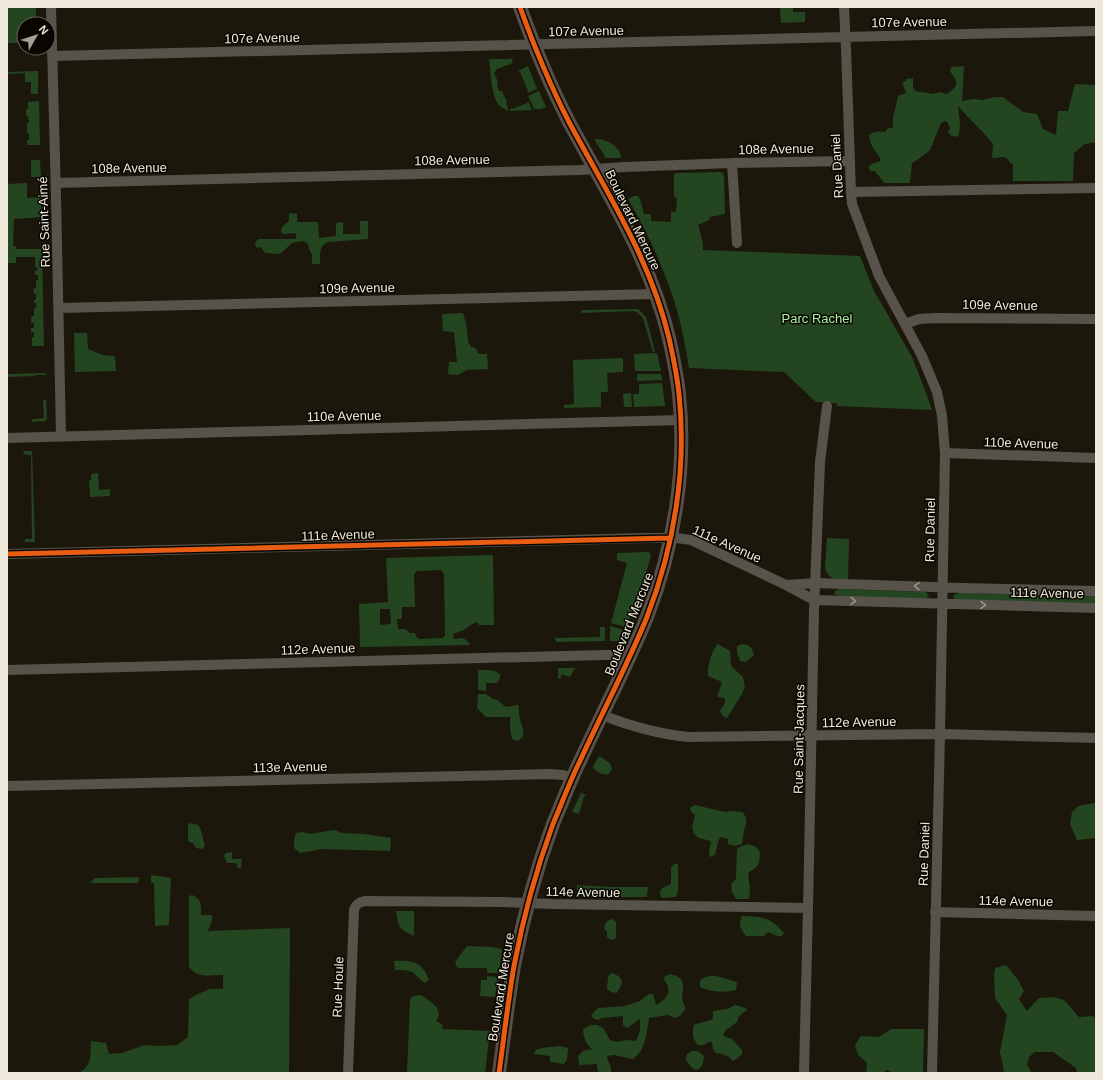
<svg xmlns="http://www.w3.org/2000/svg" width="1103" height="1080" font-family="Helvetica,sans-serif">
<rect width="100%" height="100%" fill="#1c170b"/>
<path fill="#234621" fill-rule="evenodd" d="M7 7H36V24H24V43H7Z
M780 7H793V12H805V22L781 23Z
M489 59H512L513 62 509 65H507L497 69 494 73 498 82 497 84 499 91H502L507 102 506 103 508 109V111C505 109 502 108 500 106 491 98 491 71 489 59Z
M528 66 537 89 527 93 528 91 520 72 518 71Z
M964 66 962 101 973 99 983 100 995 97H1003L1023 112 1037 114 1043 129 1056 135 1058 111H1068L1075 84 1096 85V142L1085 144 1074 153 1073 181H1013V165L1005 157 992 158 993 144C982 130 969 119 958 106L960 124 959 135 955 137 950 135 948 132 950 128 947 122 945 121 941 123 930 150 920 158 912 163 910 183H884L875 171H870L869 168V166C873 162 878 163 881 160 877 152 869 145 869 135 874 131 879 131 885 132L888 128H893V118L898 96 906 93 902 82 906 81V79L913 78V87L915 91 933 94 940 92 946 94 951 91 956 86V80L950 71 951 67Z
M38 71V94H31V82H25V73L8 74V72Z
M539 91 546 107 541 109H534L528 96Z
M39 101 40 145H27V140H29V133H27V123H29L28 116H26V109H28V102Z
M528 101 532 110 510 111V108L512 109 519 106H520L527 103Z
M594 139C605 138 621 146 621 158H606Z
M31 160H40L41 177H31Z
M721 172 723 174 724 177 725 214 710 217 709 220 698 225 703 243V250L860 256 874 291 912 357 926 393 932 410 837 406V403L816 402 784 372 689 368C686 350 683 332 678 314 667 274 649 235 628 199L634 196H638L640 199 644 214H651V221L671 222V212H676L677 198 674 197V175L675 173Z
M7 181 8 184 27 183V198L41 197 42 217 14 219 13 246H16V249H42L44 346H32V337H34V332H31V328H34V323H31V317L34 316V308H36V303H34V300H36V294H34L33 289 36 288V280H38V275H35V271H37V267H35V257H16V263H7Z
M289 213 297 214V222H318L319 238 336 236V223L343 222V234H360V221H368V239L328 242 322 246 320 253V264H312V254L309 249 308 244 304 241 292 243 280 254 265 253 261 247 257 248 255 245 256 241 259 239H296V233L283 234 281 231 282 227 289 221Z
M638 309 646 317 655 352H653L643 318 637 312 634 311 581 313 582 310Z
M463 313 466 324 468 341 471 347 475 348 479 354H487L488 369 467 370 458 375 448 374 449 362H457L454 332 443 331 442 314Z
M74 333H87L88 349 103 355 115 356 116 371 75 372Z
M657 353 661 371H635L634 354Z
M623 358V372L607 373 608 392H601V407L564 408V405L574 404 573 360Z
M46 373V375H36L35 376 7 377V374Z
M637 374H661L662 380 639 381 637 380Z
M662 383 665 406 634 407 633 394H639V384Z
M631 393 632 407H624L623 394Z
M43 400H46L47 419 45 421 31 422 33 419 44 418Z
M24 451H32L35 542H25V539H32L31 455 23 454Z
M98 473 99 490 110 489V496L90 497 89 480H91V474Z
M827 538 849 539 848 580C837 579 828 580 825 568Z
M648 552 650 553 651 556 639 596 626 627 611 623 627 563 617 560V553Z
M493 555 494 625H479L477 622 472 624 464 630 453 634 454 639C461 638 466 637 470 645L360 647 359 604 388 602 386 558ZM441 570 444 574 445 636 442 638 419 639 416 636 415 633H410L405 629H398L397 619H402V607H415L414 574 417 571ZM380 609H390L391 624 380 625Z
M838 589 926 592 929 596 925 599 849 597 835 595 834 592Z
M959 593 1096 595V603L957 600 954 599 953 596 956 594Z
M610 626 625 630 619 641H610Z
M600 627H605V641L556 642 555 638 600 637Z
M718 644 730 651 731 666 743 677 745 686 742 694 727 718 723 716 720 711 725 703V698L717 697 722 682 708 676C707 667 712 649 718 644Z
M742 644C750 645 752 647 754 655L746 662 740 661 737 652V646Z
M558 668H575L570 677 562 674 560 679 558 678Z
M478 670C486 670 493 669 500 674V678L497 683H486V691L478 690Z
M478 694H486L493 699 497 700 506 707 518 705C519 710 519 714 520 719 522 728 528 736 517 741L512 739 510 729V717H486L477 708Z
M599 756 610 763 612 769 609 774C601 775 598 773 593 767Z
M581 793 586 795V796H584L579 814 572 812Z
M1094 803H1096V838L1077 840 1070 824 1072 812 1078 806Z
M695 805 725 812 732 811 742 812C749 819 746 823 744 831 743 835 743 840 742 844L735 846 728 844V839L720 837 718 842 715 855 709 857V852L711 841 699 838 694 834 692 827 695 815 691 812 690 808Z
M188 823 198 825C202 831 203 839 205 846L202 849 196 848 194 844 188 841Z
M334 830 342 833 364 834 391 838 390 851 322 849 300 853 294 848V840L296 833 302 832 310 834Z
M749 844 756 847 760 852C760 864 758 867 748 873L750 889 749 899H736L732 892 731 884 736 879 737 849 741 846Z
M232 852V859H242L241 868H238L237 863H227L224 856 226 853Z
M674 864H678V891L676 897 661 898 660 892 662 888 671 884V867Z
M151 875 171 878 169 925 155 926 154 883H151Z
M139 877 138 883H90L95 878Z
M577 885 610 887H648L647 897H620L577 896Z
M192 895C202 899 201 906 201 915H212C212 921 211 927 207 931L290 928 289 1073H78C93 1066 90 1055 91 1041L106 1043 109 1054 122 1053 145 1045 159 1046 177 1045 188 1037 189 999 198 994 210 989H223V975C208 975 199 979 189 967V896Z
M396 911H414V936C398 929 399 927 396 911Z
M742 916C762 917 769 916 784 933L782 936H777L768 932 764 936H746C741 929 738 925 742 916Z
M612 919 616 922V938L611 940 607 937V931L604 929C605 923 606 921 612 919Z
M467 946 493 947 502 949 499 973H487V968H459L457 967 455 962Z
M394 961C412 960 422 961 429 980L425 983C420 980 416 975 412 972 407 970 401 970 395 970Z
M1006 965 1018 980 1024 991 1019 999 1027 1011 1039 998 1054 997 1064 1000 1079 1017 1093 1016 1096 1020V1073H1077L1076 1068 1053 1052H1035L1029 1057 1027 1065 1032 1073H1000L1004 1071 1000 1052 1007 1015 995 998 994 976 995 968Z
M611 973C618 975 620 976 622 983L617 993 611 992 607 989 608 977Z
M670 974C679 976 684 979 683 989 683 993 681 997 683 1002 683 1004 685 1006 686 1008L680 1016 675 1018 668 1015 649 1018C648 1028 645 1044 640 1052 638 1055 635 1057 633 1059L614 1055 607 1056C608 1064 612 1063 611 1073H599L597 1068V1064L579 1065 578 1056 583 1051 592 1049C586 1045 583 1036 583 1029L591 1025H597L603 1028 610 1040 617 1042 626 1040 636 1041 640 1030V1019L627 1028 623 1025V1016L602 1018 598 1020 594 1019 591 1015 598 1008 625 1006 640 1001 649 994H653L656 1005C668 999 673 990 664 980L665 976Z
M487 976 498 977 495 997 480 996 481 980H487Z
M709 976H716L737 982 736 990C725 993 710 992 700 987V981L703 978Z
M421 995C427 999 439 1006 439 1014 439 1017 437 1019 436 1021L440 1023 443 1026 442 1029 490 1031 485 1073H407L410 1000 413 996Z
M735 1005 746 1008 747 1010 739 1016 737 1022 726 1030 723 1035 726 1037 732 1039 742 1050V1054L738 1058 733 1061C728 1055 723 1054 716 1053L713 1049 712 1043 710 1041 704 1045H698C692 1038 692 1034 694 1025 700 1022 707 1022 713 1019V1011L727 1009Z
M891 1029H924L923 1073H894L887 1070 882 1073H866L867 1063 858 1055 855 1045 861 1036 879 1037Z
M560 1046 568 1048 567 1060 564 1064 550 1062V1056L534 1054 536 1050 542 1048Z
M692 1051H698L704 1056C703 1073 693 1074 686 1059L687 1054Z"/>
<g fill="none" stroke-linecap="round" stroke-linejoin="round">
<path stroke="#57524a" stroke-width="10" d="M51 7 56 196 61 436
M844 7 846 49 851 192 852 204 879 276 922 356 937 392 942 416 945 453 940 734 932 1073
M52 56 1096 31
M732 163 737 243
M56 183 580 170 625 167 732 163 849 161
M851 192 1096 188
M59 308 656 294
M905 324 919 319 936 318 1096 319
M7 438 681 420
M945 453 1096 458
M7 554 647 538H677L691 540 786 585 814 600 1096 608
M786 585 815 583 961 588 1096 591
M7 670 604 655H614L629 657
M602 715C630 726 658 734 688 737L940 734 1096 738
M7 786 550 774 563 775 572 778
M935 912 1096 916
M348 1073 354 910C356 904 359 902 365 901L501 902 552 904 808 908
M804 1073 808 908 814 611 820 462 827 406"/>
<path stroke="#584f47" stroke-width="14" d="M499 1073C504 1037 508 1001 514 966 523 918 536 870 553 824 562 803 570 781 580 761 602 713 627 666 647 617 674 547 687 469 679 394 677 375 673 356 669 338 650 258 607 193 569 122 550 85 534 46 520 7"/>
<g stroke="#090601" stroke-width="8">
<path id="cycleway" d="M7 554 670 538
M499 1073C504 1037 508 1001 514 966 523 918 536 870 553 824 562 803 570 781 580 761 602 713 627 666 647 617 674 547 687 469 679 394 677 375 673 356 669 338 650 258 607 193 569 122 550 85 534 46 520 7"/>
</g>
<use href="#cycleway" stroke="#e95d12" stroke-width="5"/>
</g>
<defs><path id="oneway-chevron" d="M-2-3.5L2.5 0L-2 3.5" fill="none" stroke-width="1.6" stroke-linecap="round" stroke-linejoin="round"/></defs>
<g stroke="#9a968b">
<use href="#oneway-chevron" transform="translate(917 586) rotate(-178)"/>
<use href="#oneway-chevron" transform="translate(853 601) rotate(2)"/>
<use href="#oneway-chevron" transform="translate(983 605) rotate(1)"/>
</g>
<g text-anchor="middle" dominant-baseline="central" stroke-width="3" stroke-linejoin="round" paint-order="stroke">
<g font-size="13" fill="#ede8da" stroke="#090601">
<text transform="translate(909 22) rotate(-1)">107e Avenue</text>
<text transform="translate(586 31) rotate(-1)">107e Avenue</text>
<text transform="translate(262 38) rotate(-1)">107e Avenue</text>
<text transform="translate(776 149) rotate(-1)">108e Avenue</text>
<text transform="translate(452 160) rotate(-1)">108e Avenue</text>
<text transform="translate(837 166) rotate(-93)">Rue Daniel</text>
<text transform="translate(129 168) rotate(-1)">108e Avenue</text>
<text transform="translate(633 220) rotate(64)">Boulevard Mercure</text>
<text transform="translate(44 222) rotate(-92)">Rue Saint-Aimé</text>
<text transform="translate(357 288) rotate(-1)">109e Avenue</text>
<text transform="translate(1000 305) rotate(1)">109e Avenue</text>
<text transform="translate(344 416) rotate(-1)">110e Avenue</text>
<text transform="translate(1021 443) rotate(2)">110e Avenue</text>
<text transform="translate(930 530) rotate(-89)">Rue Daniel</text>
<text transform="translate(338 535) rotate(-2)">111e Avenue</text>
<text transform="translate(727 544) rotate(24)">111e Avenue</text>
<text transform="translate(1047 593) rotate(1)">111e Avenue</text>
<text transform="translate(629 624) rotate(-68)">Boulevard Mercure</text>
<text transform="translate(318 649) rotate(-2)">112e Avenue</text>
<text transform="translate(859 722) rotate(-1)">112e Avenue</text>
<text transform="translate(799 739) rotate(-89)">Rue Saint-Jacques</text>
<text transform="translate(290 767) rotate(-1)">113e Avenue</text>
<text transform="translate(924 854) rotate(-88)">Rue Daniel</text>
<text transform="translate(583 892) rotate(1)">114e Avenue</text>
<text transform="translate(1016 901) rotate(1)">114e Avenue</text>
<text transform="translate(338 987) rotate(-88)">Rue Houle</text>
<text transform="translate(501 987) rotate(-81)">Boulevard Mercure</text>
</g>
<g font-size="13" fill="#a5f4a2" stroke="#090601">
<text x="817" y="318">Parc Rachel</text>
</g>
</g>
<rect width="1103" height="1080" fill="none" stroke="#ede8da" stroke-width="16"/>
<g transform="translate(36 36) rotate(51)"><circle r="19" fill="#090601" stroke="#646058"/>
<path d="M0-3L7 15L0 10L-7 15Z" fill="#a49f92"/>
<text y="-6" font-size="11" font-weight="bold" text-anchor="middle" fill="#ede8da">N</text>
</g>
</svg>
